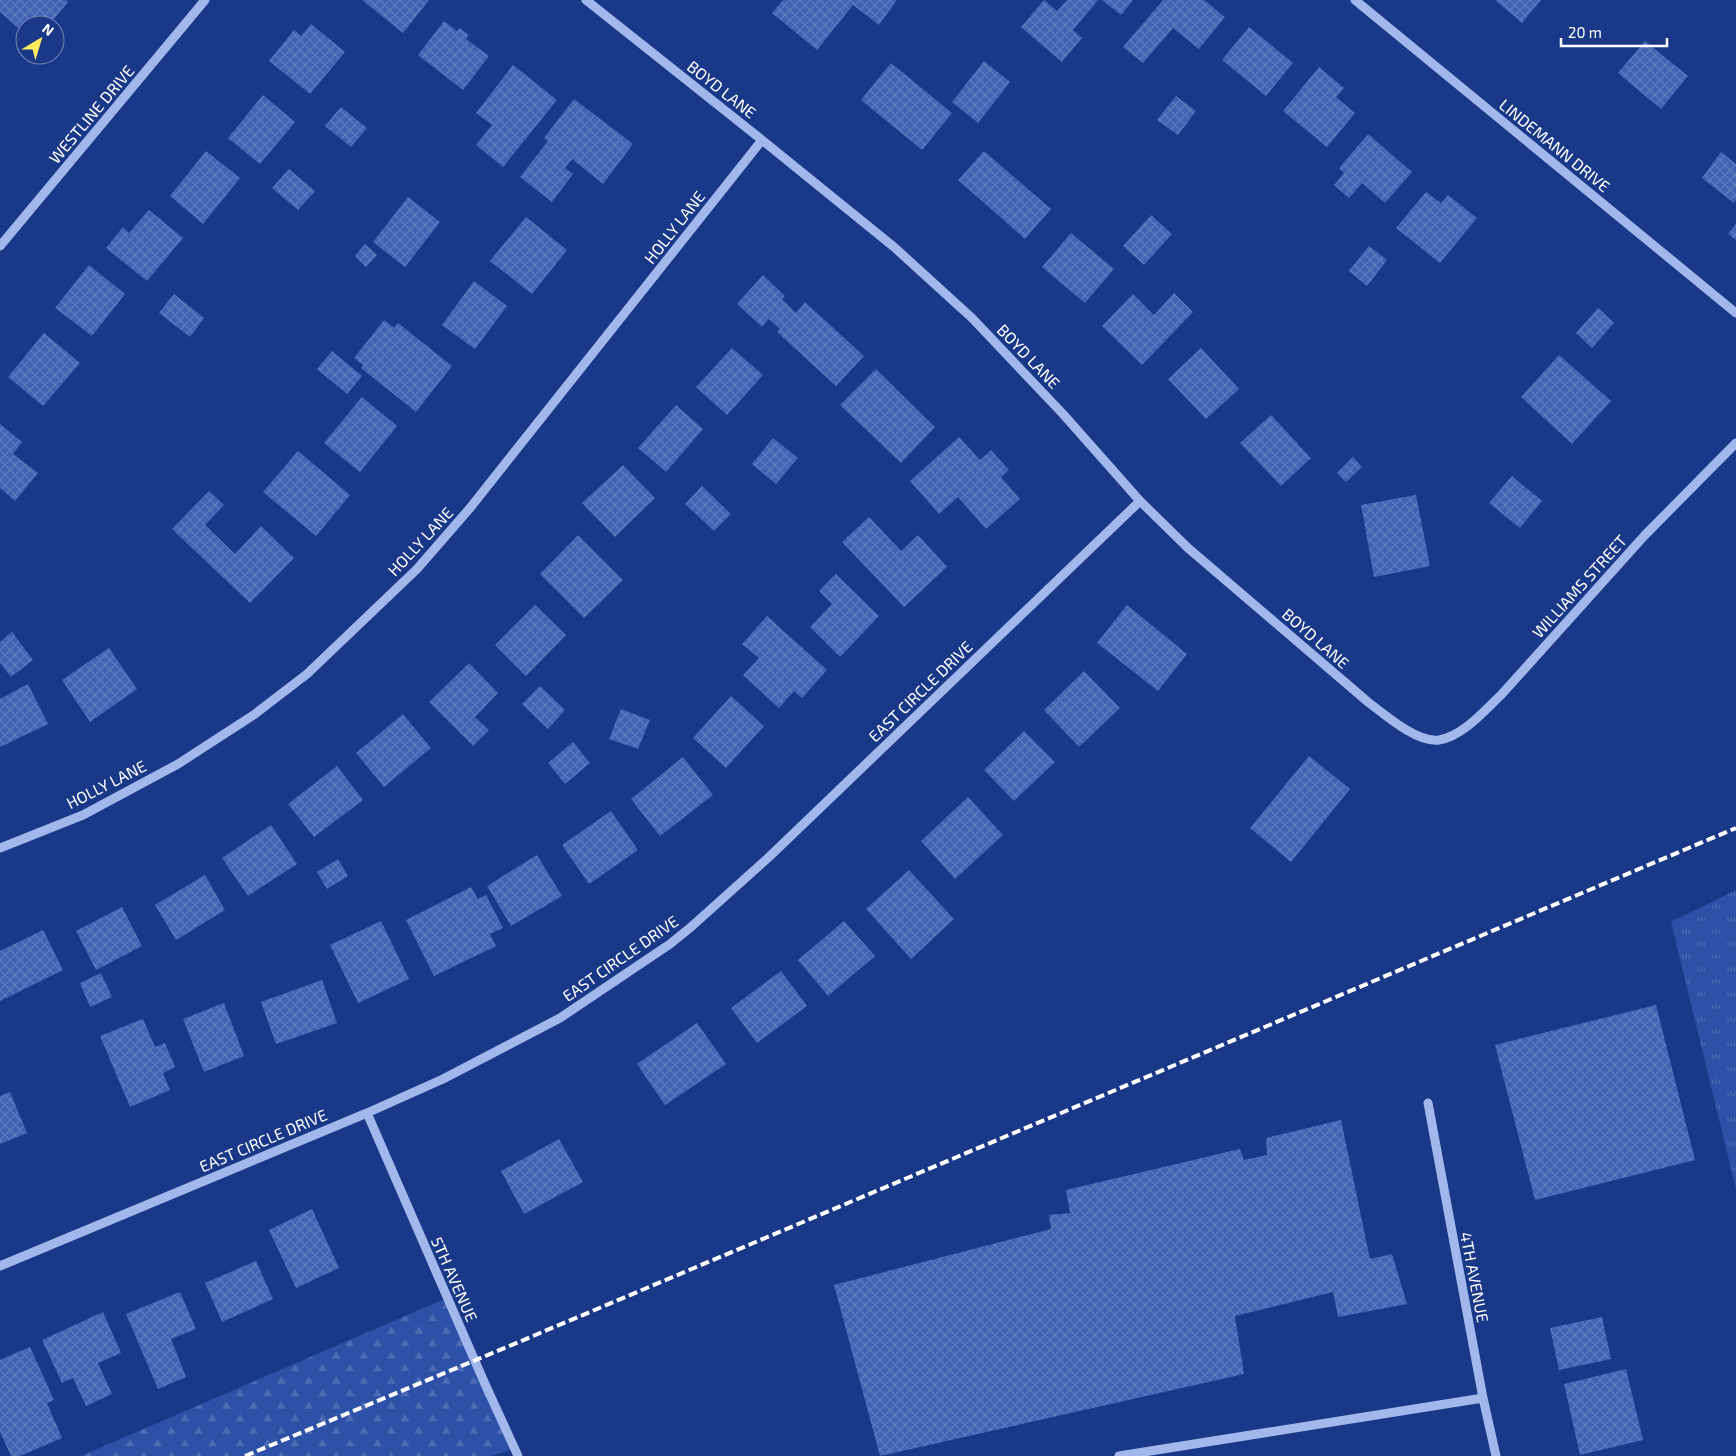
<svg xmlns="http://www.w3.org/2000/svg" width="1736" height="1456" font-family="'Exo 2',sans-serif">
<defs>
<pattern id="grass-tufts" width="24" height="20" patternUnits="userSpaceOnUse" patternTransform="scale(1.25)"><rect width="24" height="20" fill="#2c51a6"/><path d="M3 7l-1-3M5 7V3M7 7l1-3M15 17l-1-3M17 17v-4M19 17l1-3" fill="none" stroke="#4c6bb3"/></pattern>
<pattern id="forest-firs" width="22" height="20" patternUnits="userSpaceOnUse" patternTransform="scale(1.25)"><rect width="22" height="20" fill="#2c51a6"/><path d="M5 1l3.5 6h-7zM16 11l3.5 6h-7z" fill="#4c6bb3"/></pattern>
<pattern id="building-cross-hatch" width="8" height="8" patternUnits="userSpaceOnUse" patternTransform="scale(1.25)"><rect width="8" height="8" fill="#4262b2"/><path d="M0 0l8 8M0 8l8-8" fill="none" stroke="#5e7abe"/></pattern>
</defs>
<rect width="100%" height="100%" fill="#193988"/>
<path fill="url(#grass-tufts)" d="M1736 890V1189L1671 922Z"/>
<path fill="url(#forest-firs)" d="M447 1298 515 1448 492 1456H81Z"/>
<path fill="url(#building-cross-hatch)" d="M0 0H66L68 2 49 25H25V34L0 12Z
M362 0H429L403 33Z
M783 0H897L879 25 853 5 817 50 772 13Z
M1044 0 1057 11 1067 0H1098L1073 30 1082 38 1062 62 1021 27Z
M1102 0H1133L1121 15Z
M1163 0H1204L1225 17 1199 49 1173 28 1143 63 1123 47Z
M1495 0H1541L1522 23Z
M444 21 457 31 460 28 469 35 466 39 489 56 463 90 418 55Z
M311 24 345 52 310 94 269 61 294 30 301 36Z
M1249 27 1293 63 1266 96 1222 60Z
M1645 41 1688 76 1661 109 1618 73Z
M984 61 1010 82 978 123 952 102Z
M891 63 952 113 922 150 861 100Z
M513 65 557 100 503 167 476 145 492 125 476 113Z
M1319 67 1344 88 1336 97 1355 113 1327 147 1283 111Z
M263 95 295 122 260 164 228 138Z
M1176 96 1196 111 1178 135 1157 120Z
M574 99 633 144 603 184 572 159 565 168 573 174 552 202 520 177 548 141 544 138Z
M341 107 367 128 351 147 325 126Z
M1368 134 1412 172 1385 203 1362 183 1349 198 1334 185 1344 173 1339 168Z
M206 151 240 178 203 224 170 196Z
M984 151 1051 209 1025 239 958 180Z
M1721 152 1736 164V200L1734 203 1702 178Z
M289 169 315 191 298 210 272 188Z
M1426 192 1441 203 1448 195 1477 218 1440 263 1396 228Z
M408 197 440 222 405 267 373 242Z
M149 210 183 238 147 281 106 248 123 227 129 233Z
M1151 215 1172 234 1144 265 1123 246Z
M526 217 567 250 532 294 490 261Z
M1736 224V240L1728 234Z
M1071 233 1114 269 1085 303 1042 267Z
M365 244 377 255 366 267 355 256Z
M1369 246 1387 260 1367 286 1349 271Z
M89 265 125 294 92 336 55 308Z
M763 275 785 296 782 299 796 313 805 302 864 356 836 386 777 332 780 329 769 319 762 327 737 304Z
M474 281 507 306 475 349 442 325Z
M1174 293 1193 312 1142 365 1102 326 1133 294 1154 315Z
M174 294 204 318 190 337 159 313Z
M1598 308 1614 323 1592 348 1576 333Z
M384 320 394 328 398 323 452 366 416 412 361 368 363 365 354 358Z
M44 333 80 363 43 406 8 377Z
M732 348 763 375 727 415 696 387Z
M1201 348 1239 389 1206 419 1168 379Z
M332 351 362 376 347 394 317 369Z
M1559 355 1611 401 1572 444 1521 397Z
M876 369 935 427 901 463 840 405Z
M362 397 397 426 360 472 324 443Z
M676 405 703 429 666 472 638 448Z
M1271 415 1311 458 1281 486 1240 443Z
M0 424 22 442 13 454 38 473 15 501 0 488Z
M959 437 980 460 991 450 1009 470 1001 477 1020 499 986 529 958 497 939 514 910 481Z
M773 438 798 458 776 484 752 464Z
M298 451 350 495 316 536 263 492Z
M1353 457 1362 467 1346 482 1337 473Z
M623 465 655 498 615 537 582 503Z
M1512 476 1542 501 1520 528 1489 503Z
M702 486 731 514 714 531 685 504Z
M209 491 224 505 205 525 235 554 261 526 294 558 250 603 172 529Z
M1416 495 1430 566 1374 577 1361 505Z
M869 517 901 551 918 535 947 567 904 607 842 542Z
M578 535 623 580 584 618 540 574Z
M836 574 879 616 840 657 810 627 832 604 819 591Z
M535 605 566 635 526 676 495 645Z
M1127 605 1187 654 1158 691 1097 643Z
M767 616 827 670 802 698 794 691 779 708 743 675 759 658 742 644Z
M12 632 33 660 11 677 0 663V642Z
M109 648 137 689 90 722 62 680Z
M469 663 498 693 475 717 489 730 473 746 429 702Z
M1084 671 1120 708 1079 747 1044 710Z
M28 684 48 724 0 747V699Z
M540 686 565 710 548 729 522 704Z
M731 696 764 726 726 768 693 738Z
M621 709 650 720 638 749 609 739Z
M403 714 431 748 384 787 356 753Z
M1024 731 1055 762 1014 801 984 770Z
M573 742 590 763 565 784 548 763Z
M1309 756 1350 789 1291 862 1250 828Z
M683 757 713 795 660 836 631 799Z
M337 766 363 800 314 837 288 804Z
M968 797 1003 835 955 879 921 841Z
M611 811 638 850 589 884 562 845Z
M271 825 297 864 248 896 222 858Z
M537 855 562 896 511 926 487 886Z
M338 859 348 876 327 889 317 872Z
M909 870 954 919 911 959 866 909Z
M205 875 225 910 176 940 155 905Z
M471 887 478 899 486 895 503 928 490 934 496 946 434 976 406 920Z
M122 907 142 946 96 970 76 931Z
M381 921 409 979 358 1003 330 945Z
M844 921 875 956 828 996 798 960Z
M43 930 63 970 0 1001V951Z
M781 971 807 1006 757 1043 731 1008Z
M101 973 112 997 90 1007 80 983Z
M322 980 337 1023 276 1044 261 1002Z
M224 1003 244 1056 204 1072 183 1019Z
M1656 1005 1695 1160 1535 1200 1495 1045Z
M143 1019 155 1047 165 1043 175 1067 163 1073 170 1090 130 1107 100 1036Z
M697 1023 726 1064 665 1105 637 1064Z
M10 1092 27 1133 0 1144V1096Z
M1341 1120 1370 1259 1392 1254 1407 1304 1338 1317 1333 1292 1235 1316 1244 1374 880 1456 834 1285 1051 1229 1049 1215 1070 1213 1066 1190 1240 1149 1244 1160 1267 1155 1266 1138Z
M559 1139 583 1182 524 1214 501 1171Z
M312 1209 339 1268 296 1288 269 1230Z
M256 1261 273 1299 222 1322 205 1283Z
M180 1292 196 1329 171 1339 186 1377 158 1389 126 1314Z
M103 1312 121 1353 98 1363 112 1394 86 1406 73 1378 62 1383 42 1340Z
M1602 1317 1611 1359 1559 1370 1550 1328Z
M30 1347 54 1400 47 1403 62 1438 20 1456H11L0 1432V1360Z
M1626 1369 1643 1440 1580 1455 1564 1384Z"/>
<g fill="none" stroke-linecap="round" stroke-linejoin="round">
<path stroke="#a2b8ed" stroke-width="9" d="M586 0 762 140 894 247 972 318 1063 414 1140 501 1188 548 1368 702C1385 715 1417 743 1439 740 1463 736 1484 711 1501 695L1645 535 1736 443
M1355 0 1736 313
M0 246 205 0
M0 848 83 815 178 764 255 714 307 674 417 569 470 508 762 140
M1428 1103 1483 1398 1496 1456
M367 1113 485 1384 518 1456
M0 1266 367 1113 443 1079 560 1018 670 944 691 927 769 857 1140 501
M1119 1456 1483 1398"/>
<path stroke="#fff" stroke-width="4" stroke-dasharray="9 4" stroke-linecap="butt" d="M245 1456 507 1347 1736 828"/>
</g>
<g text-anchor="middle" dominant-baseline="central" stroke-width="4.5" stroke-linejoin="round" paint-order="stroke">
<g font-size="16" fill="#fff" stroke="#193988">
<text transform="translate(722 89) rotate(38)">BOYD LANE</text>
<text transform="translate(91 114) rotate(-50)">WESTLINE DRIVE</text>
<text transform="translate(1555 145) rotate(39)">LINDEMANN DRIVE</text>
<text transform="translate(674 227) rotate(-52)">HOLLY LANE</text>
<text transform="translate(1029 356) rotate(46)">BOYD LANE</text>
<text transform="translate(420 541) rotate(-47)">HOLLY LANE</text>
<text transform="translate(1579 586) rotate(-48)">WILLIAMS STREET</text>
<text transform="translate(1316 638) rotate(41)">BOYD LANE</text>
<text transform="translate(920 691) rotate(-44)">EAST CIRCLE DRIVE</text>
<text transform="translate(106 784) rotate(-27)">HOLLY LANE</text>
<text transform="translate(620 958) rotate(-35)">EAST CIRCLE DRIVE</text>
<text transform="translate(263 1140) rotate(-23)">EAST CIRCLE DRIVE</text>
<text transform="translate(1475 1277) rotate(79)">4TH AVENUE</text>
<text transform="translate(455 1279) rotate(66)">5TH AVENUE</text>
</g>
</g>
<g transform="translate(40 40) rotate(38)"><circle r="24" fill="#193988" stroke="#7588b8"/>
<path d="M0-4L9 19L0 12L-9 19Z" fill="#ffe95e"/>
<text y="-8" font-size="14" font-weight="bold" text-anchor="middle" fill="#ffffff">N</text>
</g>
<path d="M1561 38v8h106v-8" fill="none" stroke="#ffffff" stroke-width="2.5"/>
<text x="1568" y="38" font-size="15" fill="#ffffff" stroke="#193988" stroke-width="4" paint-order="stroke">20 m</text>
</svg>
